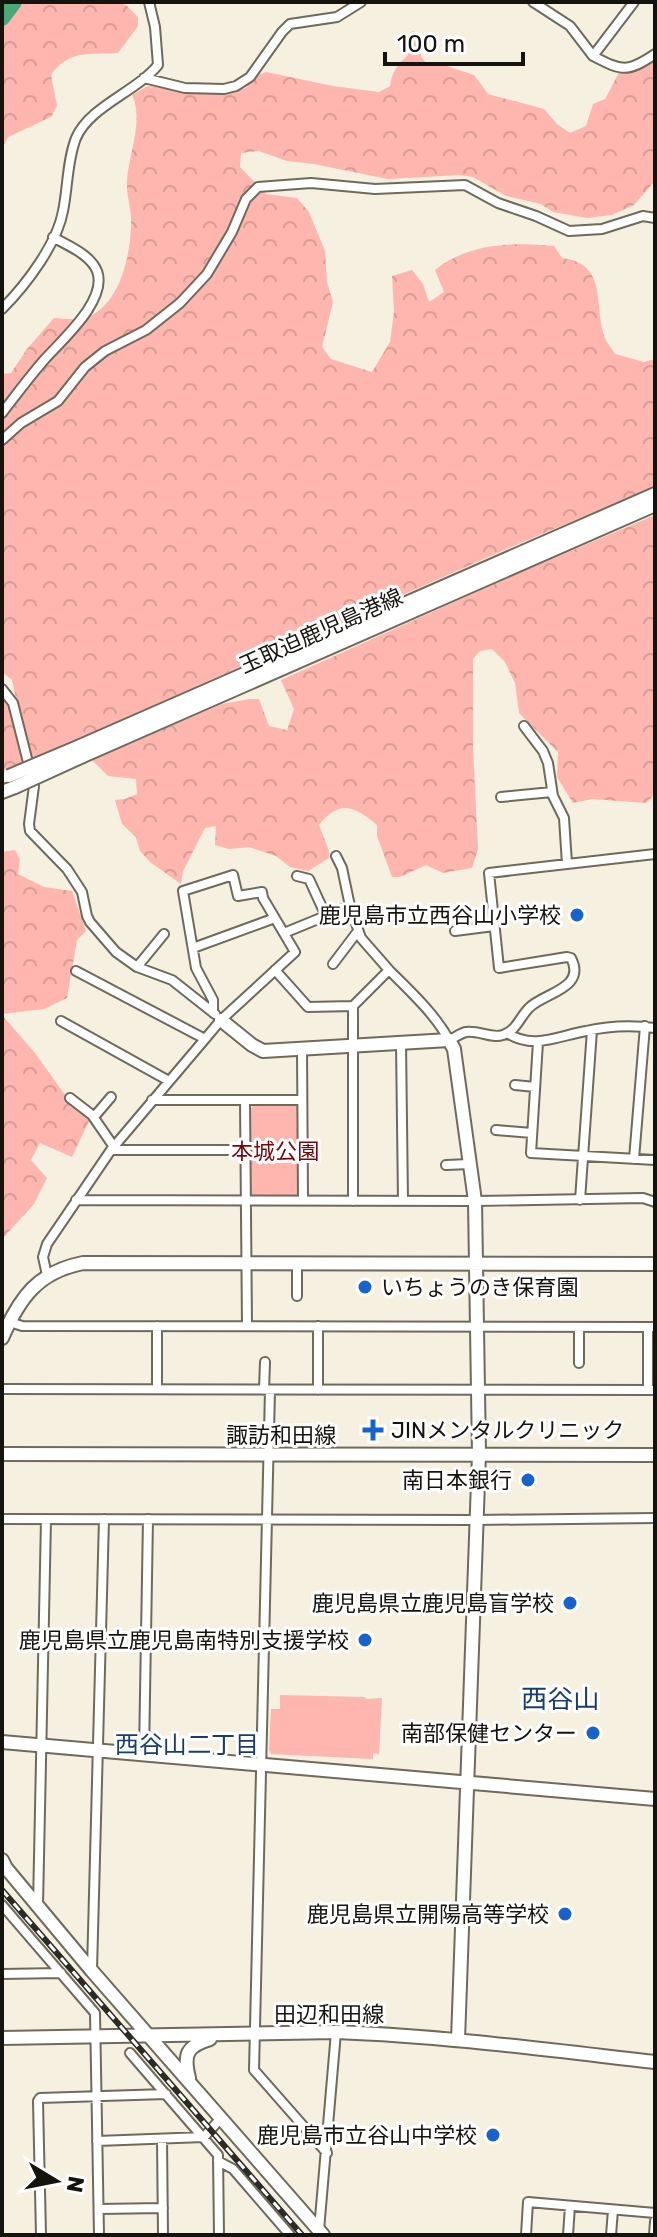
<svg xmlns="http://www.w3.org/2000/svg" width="657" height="2237" font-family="Rubik,'Noto Sans JP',sans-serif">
<defs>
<pattern id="forest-crowns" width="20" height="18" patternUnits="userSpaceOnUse" patternTransform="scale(2)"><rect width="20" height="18" fill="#feb6ae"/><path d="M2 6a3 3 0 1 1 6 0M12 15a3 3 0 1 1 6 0" fill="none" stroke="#d99c94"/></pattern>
</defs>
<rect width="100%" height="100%" fill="#f5f0df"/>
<path fill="#feb6ae" d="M254 1104 294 1105 299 1108V1193L295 1196 255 1197 250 1193 251 1109Z
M280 1695 365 1697 366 1699 382 1698 379 1754 373 1753V1759L271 1754 269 1750 271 1709H280Z"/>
<path fill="url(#forest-crowns)" d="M2 2H118L126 5 138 17V26L118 53C89 55 69 49 51 75L57 106 51 117 8 137 2 149Z
M413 31 418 34 421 56 425 62 447 66 474 75 488 94 544 109 557 124 570 133 586 126 593 104 605 99 623 65 655 56V181L634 205 612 215 587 218 553 212 541 204 506 196 473 177 460 175 388 179 314 164 287 161 259 151 241 153 240 167 266 194 297 198 309 212 325 251 327 282 333 302 322 347 331 359 372 372 390 342 394 311 392 276 412 270 423 284 429 302 444 292 435 270C468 243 514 242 554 246L562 258C609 264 593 306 605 338 607 343 612 349 615 354L644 362 655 359V486L502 551 30 760 12 680 2 672V374L11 373 27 349 54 318C63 318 77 321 85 318 122 306 132 249 131 217 130 205 126 192 127 180 129 153 144 120 132 95L148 86 211 93H228L246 88 256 76 266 72 333 86 379 92 390 86C392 72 397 65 408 55L409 34Z
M655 515V794L646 803 592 799 573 803 557 777 558 752 519 713 515 683 505 662 492 649 480 651 473 659V748L478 849 472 868 443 873 426 865 400 877H392L377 836V825C354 806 340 799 319 825L329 851V858L308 871 290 867 276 856 249 847 229 849 215 845 216 826 205 828 183 871 181 884 150 862 140 851 136 837 122 824 115 800 125 799 137 794 136 779 108 776 92 760 222 704 250 699H259L269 726 287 730 294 709 281 680 512 576Z
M2 697 9 702 22 763 2 771Z
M15 850 20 859 18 874 44 887 72 891 86 931 77 940 67 998 44 1009 2 1014V852Z
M2 1015 35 1053 68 1099 90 1119 72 1157 40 1143 31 1160 47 1178 34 1204 2 1239Z"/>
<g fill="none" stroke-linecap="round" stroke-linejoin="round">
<path stroke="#49a979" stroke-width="16" d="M2 18 14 2"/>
<g stroke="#6e6a5c" stroke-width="12">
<path id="street" d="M533 2 570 26 593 56 634 2
M593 56C622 71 627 73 655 54
M144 78 185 88 224 89 236 86 250 77 282 32 290 24 337 17 361 2
M2 309C26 285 57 244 63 211 68 187 67 161 76 138 90 106 136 92 158 65L155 27 149 2
M2 413C16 395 30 376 45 359 62 340 108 300 97 271 90 254 68 246 53 237
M2 440 21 423 58 401 85 367 105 351 146 330 180 303 207 274 232 232 246 199 258 187 311 183 375 189 465 185 498 203 536 216 569 231 602 229 643 216 655 218
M2 689 13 703 34 786 29 824 30 831 67 869 82 892 87 916 90 922 116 952 137 967 172 980 215 1014
M524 726 543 751 548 763 553 796 564 818 567 864
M501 797 552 792
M336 856 342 868 350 906
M297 876 309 879 326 916
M455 931 494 926
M284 933 350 906 361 938 389 970
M193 948 275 918
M333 964 358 931
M137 967 164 934
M275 970 308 1007 353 1006 389 970C410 991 435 1014 449 1040 454 1038 461 1033 466 1032 479 1030 491 1039 503 1035 517 1030 519 1018 529 1008 543 993 587 989 571 958L567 957 499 968 489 873 655 854
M76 971 205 1039
M353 1006V1201
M61 1021 169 1081
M507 1033C533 1050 558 1036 586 1031 608 1026 633 1025 655 1028
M538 1042 531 1153 655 1160
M401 1043 403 1201
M302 1049 303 1200
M515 1085 535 1087
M70 1098 92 1115 114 1147
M152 1100H302
M245 1100 247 1326
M94 1117 111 1097
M496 1130 532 1133
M111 1150H246
M634 1159 645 1026
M446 1165 470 1164
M76 1200 475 1201 643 1198 655 1202
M580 1200 592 1030
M47 1275 43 1257 47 1244 111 1150 205 1039 221 1020 295 952 263 898 262 892 238 896 233 875 183 891 196 968 213 1000V1012
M297 1296V1264
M10 1322 22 1326 655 1327
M157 1326V1389
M579 1363V1327
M2 1389 655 1390
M264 1390 265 1362
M270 1390 254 2070 327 2153
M318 1390V1326
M648 1390V1327
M2 1519 476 1520 655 1518
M144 1754 148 1519
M2 1905 95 2013 99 2235
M38 1906 46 1519
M92 1970 104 1519
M2 1974 61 1973
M130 2053 218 2155 219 2235
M162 2139 163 2235
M97 2141 204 2137 221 2118
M218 2161 233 2169 290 2235
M99 2209 163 2208
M319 2230 336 2032
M41 2235 38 2101 40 2098 166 2094
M526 2235 528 2202 655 2213
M568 2235 570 2206
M611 2235 613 2210
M654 2235 655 2221"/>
</g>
<g stroke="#6e6a5c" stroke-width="16">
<path id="secondary" d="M80 746 655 494
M83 756 655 505
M2 792 15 787
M221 1020 252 1045 263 1051 449 1040 454 1049 475 1201 479 1454 458 2040
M2 1338C20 1297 38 1272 83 1263L655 1264
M2 1454 655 1455
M2 1742 655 1799
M2 1860 6 1868 92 1971 323 2235
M2 2038 336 2032C443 2036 549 2050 655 2062
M189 2078C183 2054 187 2046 210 2039"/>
</g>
<use href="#street" stroke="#fff" stroke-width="8"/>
<use href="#secondary" stroke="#fff" stroke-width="12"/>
<g stroke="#2c2a24" stroke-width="6">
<path id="rail" d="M2 1890 302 2235"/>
</g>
<use href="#rail" stroke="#fff" stroke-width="3" stroke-dasharray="9" stroke-linecap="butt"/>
<g stroke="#6e6a5c" stroke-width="16" stroke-linecap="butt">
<path id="secondary-bridge" d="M9 776 80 746
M15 787 83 756"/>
</g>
<use href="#secondary-bridge" stroke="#fff" stroke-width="12"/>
</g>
<g fill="#1762cd" stroke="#fff" stroke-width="3">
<circle cx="577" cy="915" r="8"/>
<circle cx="365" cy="1287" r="8"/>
<path d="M369 1418h8v8h8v8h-8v8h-8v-8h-8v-8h8z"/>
<circle cx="528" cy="1480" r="8"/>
<circle cx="570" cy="1603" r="8"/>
<circle cx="365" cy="1640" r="8"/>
<circle cx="593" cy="1733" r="8"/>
<circle cx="565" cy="1914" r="8"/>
<circle cx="493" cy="2135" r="8"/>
</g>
<g text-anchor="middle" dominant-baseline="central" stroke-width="6" stroke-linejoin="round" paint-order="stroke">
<g font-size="22" fill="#15130e" stroke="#fff">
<text transform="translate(321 631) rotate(-24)">玉取迫鹿児島港線</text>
<text x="281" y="1435">諏訪和田線</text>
<text x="329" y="2014">田辺和田線</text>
</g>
<g font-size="22" fill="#15130e" stroke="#fff" text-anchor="end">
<text x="561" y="915">鹿児島市立西谷山小学校</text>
<text x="381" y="1287" text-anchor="start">いちょうのき保育園</text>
<text x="391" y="1430" text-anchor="start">JINメンタルクリニック</text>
<text x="512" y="1480">南日本銀行</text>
<text x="554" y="1603">鹿児島県立鹿児島盲学校</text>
<text x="349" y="1640">鹿児島県立鹿児島南特別支援学校</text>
<text x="577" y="1733">南部保健センター</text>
<text x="549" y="1914">鹿児島県立開陽高等学校</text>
<text x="477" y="2135">鹿児島市立谷山中学校</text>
</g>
<g font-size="22" fill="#7a030c" stroke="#fff">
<text x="275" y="1151">本城公園</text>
</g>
<g font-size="24" fill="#183b70" stroke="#fff">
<text x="187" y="1745">西谷山二丁目</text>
</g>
<g font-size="26" fill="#183b70" stroke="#fff">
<text x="560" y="1699">西谷山</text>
</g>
</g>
<rect width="657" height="2237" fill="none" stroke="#15130e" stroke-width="8"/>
<g transform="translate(56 2181) rotate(100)" stroke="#ffffff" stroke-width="6" paint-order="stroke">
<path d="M0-6L14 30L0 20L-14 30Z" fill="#15130e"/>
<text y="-12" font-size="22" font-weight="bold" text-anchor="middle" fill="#15130e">N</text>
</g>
<path d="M385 52v12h138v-12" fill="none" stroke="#15130e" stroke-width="4"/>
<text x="397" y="52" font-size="24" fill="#15130e" stroke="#ffffff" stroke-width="6" paint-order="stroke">100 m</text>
</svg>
